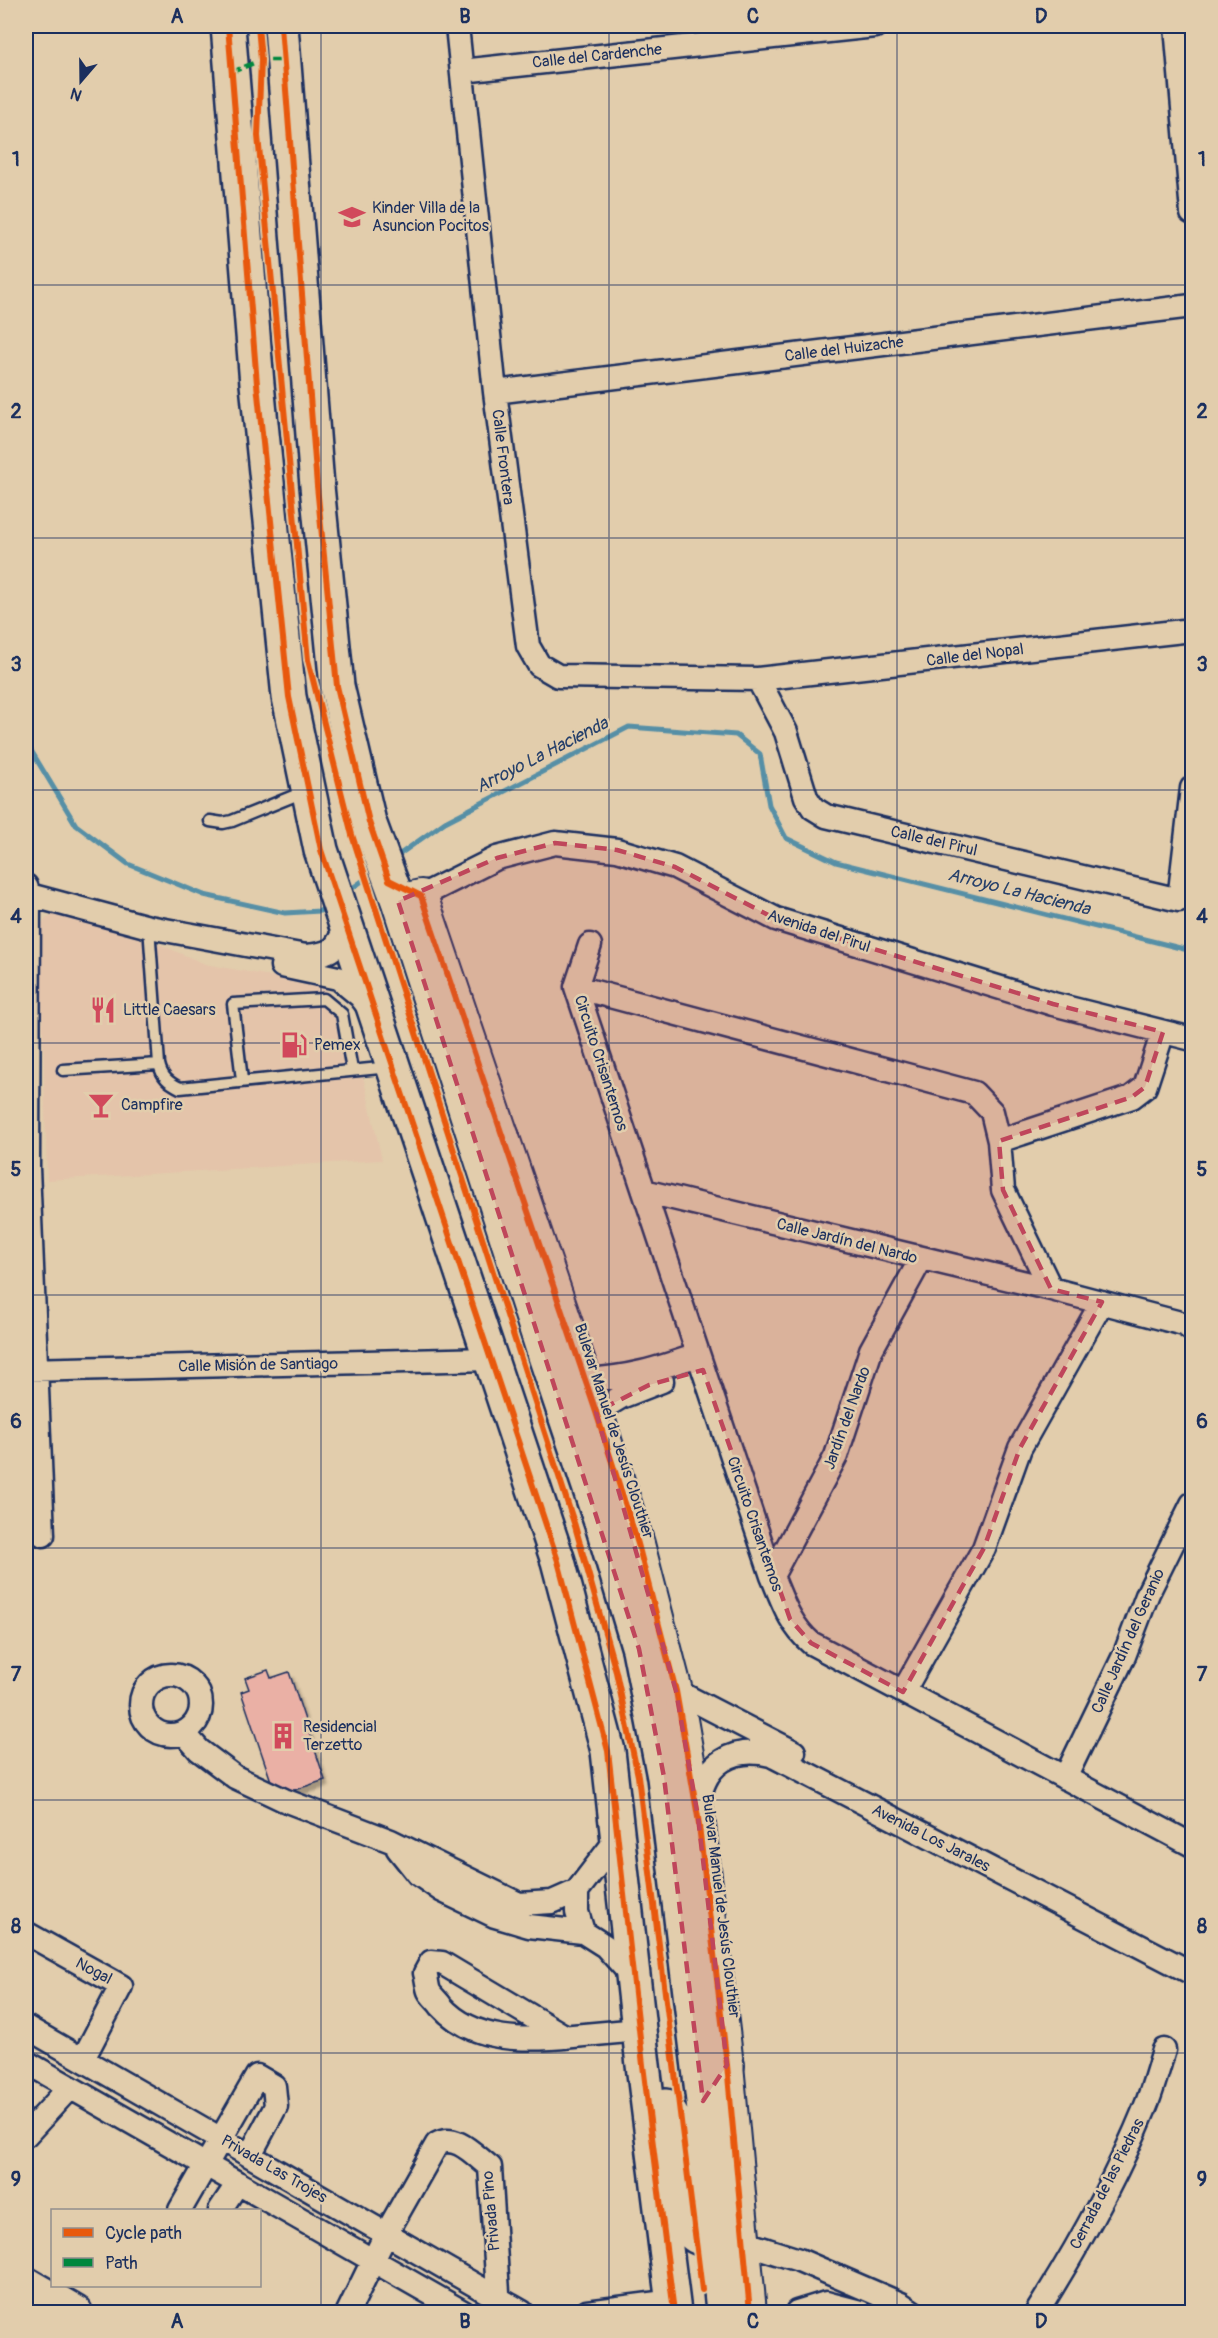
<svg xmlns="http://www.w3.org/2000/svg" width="1218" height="2338" font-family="Pangolin,sans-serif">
<defs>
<filter id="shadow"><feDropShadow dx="3.5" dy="6" stdDeviation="1.5" flood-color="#0004"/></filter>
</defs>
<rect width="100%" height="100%" fill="#e2cdac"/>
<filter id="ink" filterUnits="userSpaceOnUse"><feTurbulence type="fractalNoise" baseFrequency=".0167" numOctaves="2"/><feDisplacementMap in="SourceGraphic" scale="12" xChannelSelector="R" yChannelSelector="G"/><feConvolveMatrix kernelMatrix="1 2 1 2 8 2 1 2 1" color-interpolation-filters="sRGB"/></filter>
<g filter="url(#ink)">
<path fill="#e4c4aa" d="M54 914H67L127 935 152 941 205 964 321 985 338 1002 350 1019 382 1160 47 1180 40 927 45 919Z"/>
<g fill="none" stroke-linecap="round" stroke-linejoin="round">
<path stroke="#568fa6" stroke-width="5" d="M26 742 76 825 128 864 204 895 285 913 320 911 327 906
M393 859 445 822 629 727 736 735 760 754 769 805 786 838 836 862 1192 951
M347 892 376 871"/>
</g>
<path fill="#eab0a5" stroke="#1b2f5e" stroke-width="1.5" filter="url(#shadow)" d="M268 1670 271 1678 289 1672 325 1780 276 1796 241 1692 249 1689 245 1678Z"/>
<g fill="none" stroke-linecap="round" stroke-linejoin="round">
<g stroke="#1b2f5e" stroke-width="15">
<path id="lane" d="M210 821 223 823 232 821 306 791
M149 927 159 1064C162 1077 168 1082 180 1088L390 1067
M63 1070 159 1064
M242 1080 233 1004 324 999 342 1014 352 1070"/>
</g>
<g stroke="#1b2f5e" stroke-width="27">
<path id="street" d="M457 26 495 392 528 646 539 665 558 676 758 679 1192 630
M1176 26 1192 213
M462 71 875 26
M495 392 1192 306
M758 679 786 732 806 797 813 808 826 816 1179 900 1192 894
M26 886 29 894 28 1168 43 1535
M26 894 149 927 306 956C333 953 336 950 346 926
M421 896 497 858 555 843 617 850 675 867 776 919 1053 1004 1192 1039
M1179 900 1192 788
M590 945 576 987 772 1576C783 1602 790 1625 811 1643L1192 1845
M282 966 338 978 360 996 370 1009
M576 987 974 1093 992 1112 999 1141 1003 1190 1051 1289
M999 1141 1132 1097 1145 1087 1163 1032
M644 1191 1051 1289 1184 1324 1192 1330
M26 1370 490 1359
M584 1380C629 1378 657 1369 698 1355
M596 1412 621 1397 662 1381
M772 1576 836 1456 871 1350 921 1259
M141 1705a30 30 0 1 1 60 0a30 30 0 1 1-60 0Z
M676 1691 794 1752
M903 1692 984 1548 1020 1448 1102 1302
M184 1733 199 1750 235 1777 284 1800 391 1841 519 1904 552 1902 577 1891 617 1839
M1065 1778 1124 1656 1148 1593 1192 1504
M699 1804C703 1763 733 1746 771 1755L1192 1973
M398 1849 418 1874 441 1890 495 1916 529 1926 583 1932 605 1946 633 1977
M577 1891V1912L583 1932
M26 1933 121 1986 83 2059
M26 2027 522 2312
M566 2037 442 1963 431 1962 425 1973C427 1979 427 1986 429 1991 432 1997 438 2001 441 2006 474 2043 528 2041 573 2036L639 2030
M26 2062 463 2312
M26 2135 70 2087
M180 2210 257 2076 274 2086 276 2106 250 2155
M220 2210 238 2183
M742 2242 799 2260 901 2304 913 2312
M348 2312 386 2234 437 2144C456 2133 474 2155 490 2167L499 2308
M587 2312 673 2301
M797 2312 826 2303 860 2312
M1037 2312C1078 2247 1116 2179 1145 2108 1153 2089 1158 2069 1164 2050"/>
</g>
<g stroke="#1b2f5e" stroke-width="36">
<path id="secondary" d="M398 901 421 896 596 1412 638 1544 676 1691 698 1817 727 2065 750 2312
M26 2283 76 2312"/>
</g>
<g stroke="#1b2f5e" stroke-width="38">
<path id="primary" d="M228 26 257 384 289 697 321 850 558 1561 608 1751 643 2065 674 2312
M281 26 317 486 337 686 369 822 398 901 542 1347 603 1528 639 1649 664 1777 703 2101 723 2312
M464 1101 502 1137
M703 2101 727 2065
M666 2106 673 2118 688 2228C696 2239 701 2240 715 2238"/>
</g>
<use href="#lane" stroke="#e2cdac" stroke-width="10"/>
<use href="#street" stroke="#e2cdac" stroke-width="22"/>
<use href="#secondary" stroke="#e2cdac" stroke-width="32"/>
<use href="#primary" stroke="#e2cdac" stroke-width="33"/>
<path stroke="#00873e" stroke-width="4.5" stroke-dasharray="9 4.5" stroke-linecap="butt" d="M232 72 261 60H284"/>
<g stroke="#e2cdac" stroke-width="10">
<path id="cycleway" d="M228 26 257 384 289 697 321 850 558 1561 608 1751 643 2065 674 2312
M258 26 261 60 258 136 308 660 352 835 575 1526 616 1672 638 1776 702 2290
M281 26 317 486 337 686 369 822 389 880 421 896 596 1412 638 1544 676 1691 698 1817 727 2065 750 2312"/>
</g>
<use href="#cycleway" stroke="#e8590c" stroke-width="6"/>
</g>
</g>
<path fill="#bf465b" fill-opacity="0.2" stroke="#bf465b" stroke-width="4.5" stroke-dasharray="12 8" stroke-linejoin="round" d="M555 843 617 850 675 867 776 919 1053 1004 1163 1032 1145 1087 1132 1097 999 1141 1003 1190 1051 1289 1102 1302 1020 1448 984 1548 903 1692 811 1643 790 1619 703 1370 649 1385 596 1412 676 1691 698 1817 727 2065 703 2101 664 1777 639 1649 398 901 497 858Z"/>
<path fill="none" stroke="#1b2f5e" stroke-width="1.5" stroke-opacity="0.55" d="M321 26V2312M609 26V2312M897 26V2312M26 285H1192M26 538H1192M26 790H1192M26 1043H1192M26 1295H1192M26 1548H1192M26 1800H1192M26 2053H1192"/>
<defs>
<g id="school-bare" transform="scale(2.07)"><path d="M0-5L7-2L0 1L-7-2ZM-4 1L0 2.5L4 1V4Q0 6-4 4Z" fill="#d1495b" stroke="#e2cdac" stroke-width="2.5" paint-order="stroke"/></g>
<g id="restaurant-bare" transform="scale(2.07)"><path d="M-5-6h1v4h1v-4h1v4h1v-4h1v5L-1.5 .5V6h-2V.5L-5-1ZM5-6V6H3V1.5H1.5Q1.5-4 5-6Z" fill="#d1495b" stroke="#e2cdac" stroke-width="2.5" paint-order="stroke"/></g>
<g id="fuel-bare" transform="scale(2.07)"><path d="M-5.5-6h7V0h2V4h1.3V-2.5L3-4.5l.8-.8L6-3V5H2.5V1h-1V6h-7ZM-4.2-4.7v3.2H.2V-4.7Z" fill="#d1495b" stroke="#e2cdac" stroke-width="2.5" paint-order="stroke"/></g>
<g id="bar-bare" transform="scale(2.07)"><path d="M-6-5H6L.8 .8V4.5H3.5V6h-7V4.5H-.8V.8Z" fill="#d1495b" stroke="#e2cdac" stroke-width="2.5" paint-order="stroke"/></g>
<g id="building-bare" transform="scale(2.07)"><path d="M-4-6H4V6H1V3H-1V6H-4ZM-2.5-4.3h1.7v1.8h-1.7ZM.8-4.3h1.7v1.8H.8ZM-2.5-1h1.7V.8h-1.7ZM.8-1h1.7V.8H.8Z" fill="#d1495b" stroke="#e2cdac" stroke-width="2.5" paint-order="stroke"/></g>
</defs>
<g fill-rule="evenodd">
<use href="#school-bare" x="352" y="217"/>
<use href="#restaurant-bare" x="103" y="1010"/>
<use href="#fuel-bare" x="294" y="1045"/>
<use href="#bar-bare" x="101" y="1105"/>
<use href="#building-bare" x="283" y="1736"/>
</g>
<g text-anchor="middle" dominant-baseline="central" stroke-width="5" stroke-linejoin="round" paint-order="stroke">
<g font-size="16" fill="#1b2f5e" stroke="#e2cdac">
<text transform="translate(597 56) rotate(-6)">Calle del Cardenche</text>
<text transform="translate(844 349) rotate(-7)">Calle del Huizache</text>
<text transform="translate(503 457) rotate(83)">Calle Frontera</text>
<text transform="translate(975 655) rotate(-7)">Calle del Nopal</text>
<text transform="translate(934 841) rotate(13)">Calle del Pirul</text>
<text transform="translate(819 931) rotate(18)">Avenida del Pirul</text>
<text transform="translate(601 1063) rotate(72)">Circuito Crisantemos</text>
<text transform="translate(847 1241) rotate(14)">Calle Jardín del Nardo</text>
<text transform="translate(258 1365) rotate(-1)">Calle Misión de Santiago</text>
<text transform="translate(847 1418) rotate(-70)">Jardín del Nardo</text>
<text transform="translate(614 1431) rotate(72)">Bulevar Manuel de Jesús Clouthier</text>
<text transform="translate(755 1524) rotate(71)">Circuito Crisantemos</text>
<text transform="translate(1128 1641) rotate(-66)">Calle Jardín del Geranio</text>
<text transform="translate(931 1838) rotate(27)">Avenida Los Jarales</text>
<text transform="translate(721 1906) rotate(83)">Bulevar Manuel de Jesús Clouthier</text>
<text transform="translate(94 1971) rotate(28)">Nogal</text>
<text transform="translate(274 2169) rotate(30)">Privada Las Trojes</text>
<text transform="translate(1107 2184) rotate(-63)">Cerrada de las Piedras</text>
<text transform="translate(491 2211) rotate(-95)">Privada Pino</text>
</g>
<g font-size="16" fill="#1b2f5e" stroke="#e2cdac" text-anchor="start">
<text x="372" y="208">Kinder Villa de la<tspan x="372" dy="18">Asuncion Pocitos</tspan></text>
<text x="123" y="1010">Little Caesars</text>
<text x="314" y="1045">Pemex</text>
<text x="121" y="1105">Campfire</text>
<text x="303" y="1727">Residencial<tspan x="303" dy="18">Terzetto</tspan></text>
</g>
<g font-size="18" font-style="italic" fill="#253f6a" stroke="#e2cdac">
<text transform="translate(542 755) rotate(-27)">Arroyo La Hacienda</text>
<text transform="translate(1019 892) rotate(14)">Arroyo La Hacienda</text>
</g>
</g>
<rect width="1218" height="2338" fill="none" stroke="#e2cdac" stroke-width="66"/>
<rect x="51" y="2209" width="210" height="78" fill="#e2cdac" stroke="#928e8d" stroke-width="1.5"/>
<rect x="63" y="2228" width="30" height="9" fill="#e8590c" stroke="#928e8d" stroke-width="1.5"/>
<text x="105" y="2239" font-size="18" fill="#1b2f5e">Cycle path</text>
<rect x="63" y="2258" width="30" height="9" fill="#00873e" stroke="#928e8d" stroke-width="1.5"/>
<text x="105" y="2269" font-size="18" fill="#1b2f5e">Path</text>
<g transform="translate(81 81) rotate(200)" stroke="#e2cdac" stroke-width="4.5" paint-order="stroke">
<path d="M0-4.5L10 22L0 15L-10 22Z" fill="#1b2f5e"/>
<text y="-9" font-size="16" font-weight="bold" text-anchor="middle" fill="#1b2f5e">N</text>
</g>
<rect x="33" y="33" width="1152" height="2272" fill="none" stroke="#1b2f5e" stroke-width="2"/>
<g font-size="20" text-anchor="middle" font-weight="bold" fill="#1b2f5e">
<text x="177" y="23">A</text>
<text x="465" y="23">B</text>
<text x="753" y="23">C</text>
<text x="1041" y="23">D</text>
<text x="16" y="166">1</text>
<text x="1202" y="166">1</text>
<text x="16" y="418">2</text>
<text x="1202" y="418">2</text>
<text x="16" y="671">3</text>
<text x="1202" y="671">3</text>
<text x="16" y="923">4</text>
<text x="1202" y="923">4</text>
<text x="16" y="1176">5</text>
<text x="1202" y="1176">5</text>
<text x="16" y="1428">6</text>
<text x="1202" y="1428">6</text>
<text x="16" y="1681">7</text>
<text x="1202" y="1681">7</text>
<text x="16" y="1933">8</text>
<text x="1202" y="1933">8</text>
<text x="16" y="2186">9</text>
<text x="1202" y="2186">9</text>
<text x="177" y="2328">A</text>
<text x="465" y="2328">B</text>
<text x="753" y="2328">C</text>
<text x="1041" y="2328">D</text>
</g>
</svg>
